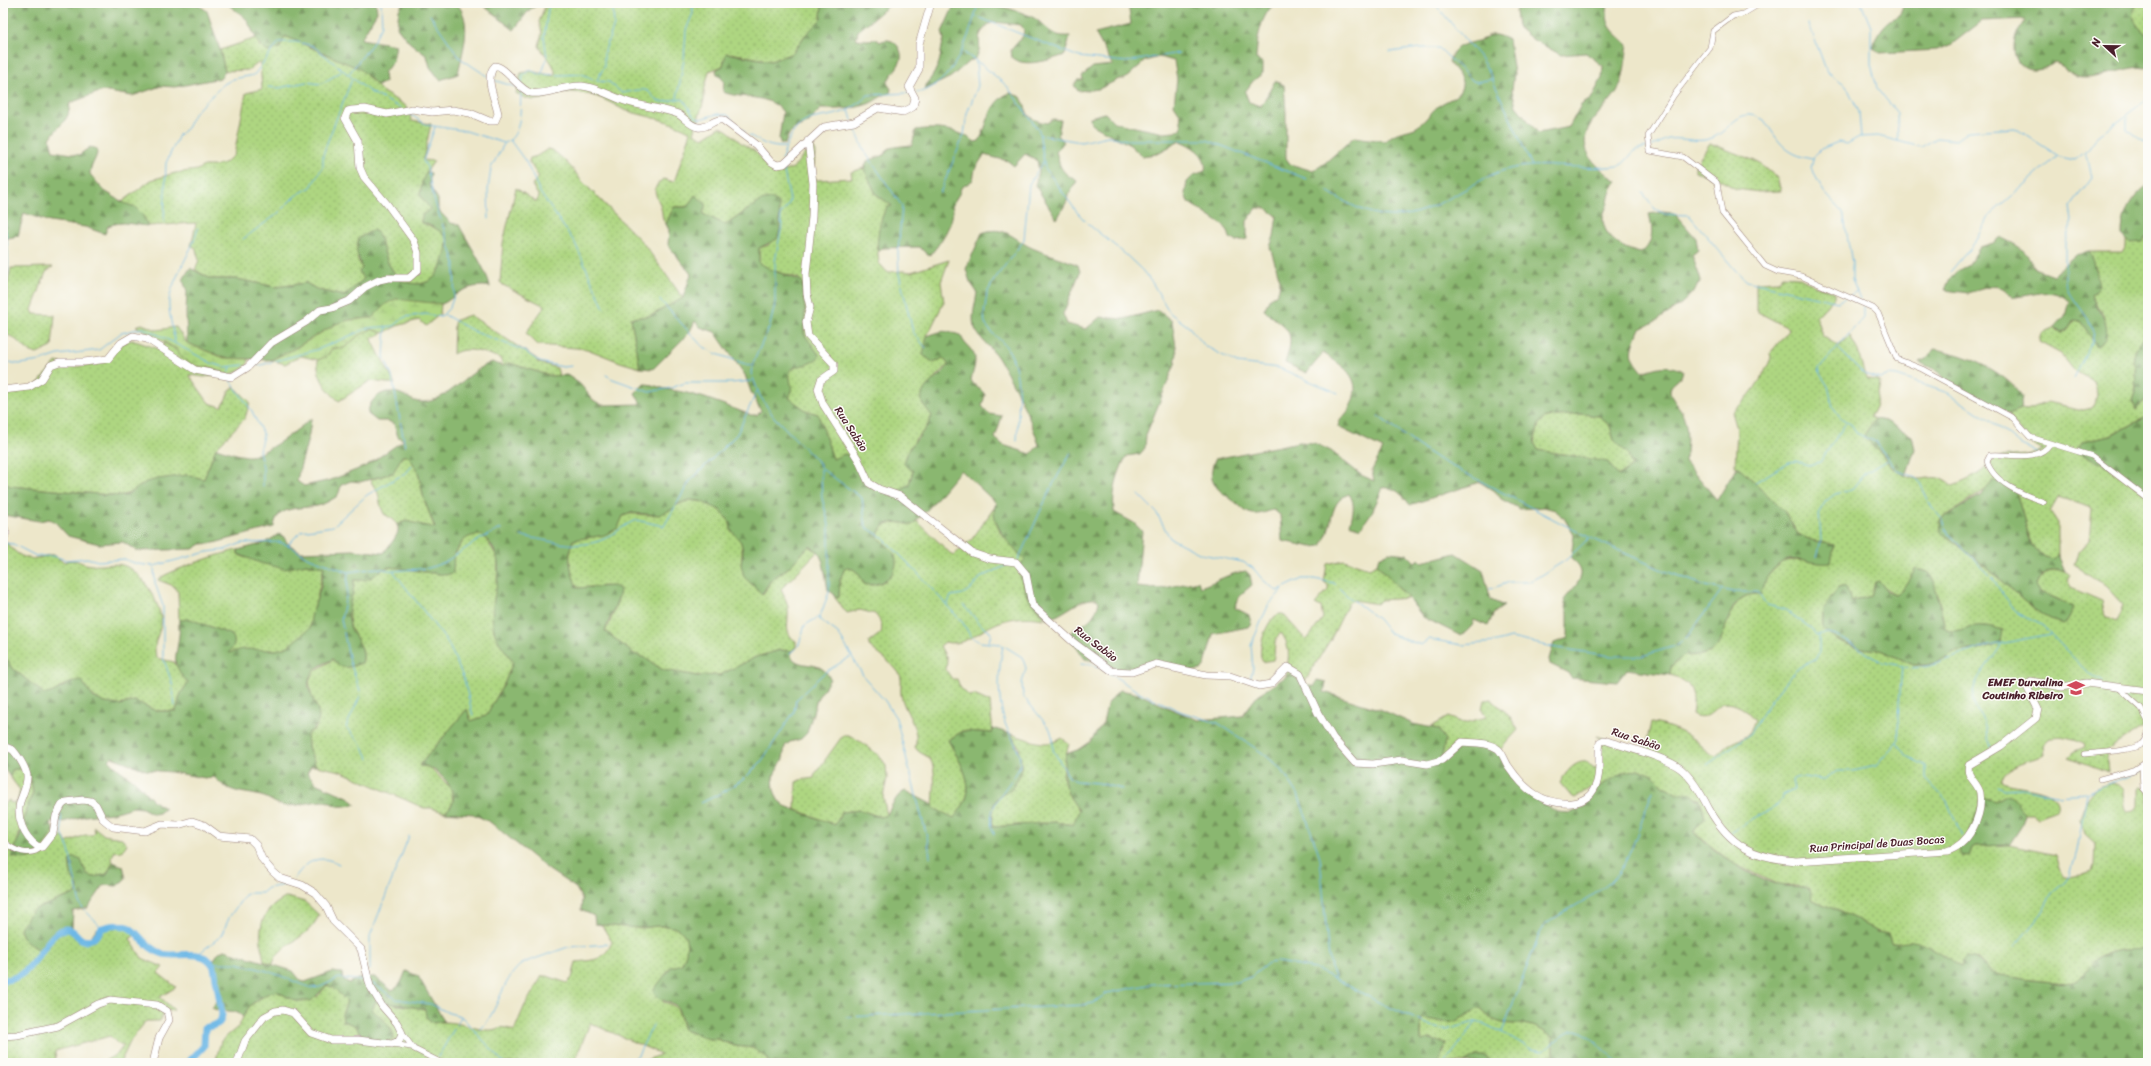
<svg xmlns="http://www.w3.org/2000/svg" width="2151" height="1066" font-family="Sriracha,sans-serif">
<defs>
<pattern id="grass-dots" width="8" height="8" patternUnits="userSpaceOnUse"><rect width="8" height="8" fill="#aed681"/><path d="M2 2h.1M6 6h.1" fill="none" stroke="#97b770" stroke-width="1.8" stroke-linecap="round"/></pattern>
<pattern id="forest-firs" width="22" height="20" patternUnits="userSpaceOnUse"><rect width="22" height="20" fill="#8ab76f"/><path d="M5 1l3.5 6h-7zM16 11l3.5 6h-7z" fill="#73945b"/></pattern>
<pattern id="wetland-marsh" width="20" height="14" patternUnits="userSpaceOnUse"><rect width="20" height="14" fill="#aed681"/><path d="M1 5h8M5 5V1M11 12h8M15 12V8" fill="none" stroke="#97b770"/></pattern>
</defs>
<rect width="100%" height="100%" fill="#fdfcf7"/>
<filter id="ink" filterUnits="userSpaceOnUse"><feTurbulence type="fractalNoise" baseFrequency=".025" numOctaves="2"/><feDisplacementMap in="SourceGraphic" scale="8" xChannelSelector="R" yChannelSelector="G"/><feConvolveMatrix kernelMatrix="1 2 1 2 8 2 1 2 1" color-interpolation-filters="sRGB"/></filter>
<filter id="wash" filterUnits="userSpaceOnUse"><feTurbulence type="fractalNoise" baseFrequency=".012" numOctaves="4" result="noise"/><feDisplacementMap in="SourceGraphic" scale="16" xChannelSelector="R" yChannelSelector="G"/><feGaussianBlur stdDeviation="0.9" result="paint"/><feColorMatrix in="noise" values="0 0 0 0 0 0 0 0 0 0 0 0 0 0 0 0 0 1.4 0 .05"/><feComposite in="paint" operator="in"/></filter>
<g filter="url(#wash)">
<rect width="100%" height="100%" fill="#ede7ca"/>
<path fill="url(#grass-dots)" stroke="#7c7a56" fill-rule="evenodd" d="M546 3H822L821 19 805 35 793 53 771 61 731 53 724 59 723 66 709 71 704 91V100L694 133 703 138 720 127C729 130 733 136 740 142 744 145 748 147 753 150 762 157 767 168 776 174L793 168 812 145 815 152 813 176 817 180 852 178 851 172 864 168 876 194 892 206 885 210 883 216 877 245 879 263 887 272 904 271 911 272 949 260 941 282 944 302 927 336 938 360 943 358 948 362V365L935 377 925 390 921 400 932 416 926 429 915 439 913 471 909 484 894 495 833 459 818 414 807 411 788 398C793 386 788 382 790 370L819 356 804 334 805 310 803 284 798 278 772 270 759 263V248L769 245 760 201 726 225 702 214 693 201 687 207H674L666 224C661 219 663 214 661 208 659 198 648 190 663 179L674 182 691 132C670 120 647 117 624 110 618 107 612 103 605 100 595 95 580 92 569 92 548 92 540 109 516 93L521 73 530 71 555 76C557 65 544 55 539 46L542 33 539 22Z
M2138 3H2148V35C2136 27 2128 16 2138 3Z
M285 36 360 69 383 92 406 106 412 121 431 124 423 160 434 161 426 173 420 195 431 209 421 220V222L439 230 448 239C444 269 434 295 398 279L388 263 378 234 357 258 361 265 364 279 344 296 318 290 306 283 276 287 237 279H211L195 270 199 260 195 247 191 246 196 223 148 226 142 214 122 202 151 180 175 173 197 170 204 166H214L226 162 234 155 246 93 262 89 260 62 248 70 225 71 220 50 256 38 260 47Z
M1710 143 1760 163 1777 178 1781 191 1759 192 1736 189 1720 180 1695 171V166Z
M548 149C557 150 575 171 580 179L643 243 683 298 650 316 631 318 640 368 620 362 587 349 538 345 526 333 545 306 503 285 500 282 503 243 516 188 536 202 539 197 532 185 539 177 529 162 530 158 537 156Z
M2126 237 2130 243 2148 237V328C2144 343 2135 343 2133 362L2135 365 2136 389 2132 401 2137 410 2148 396V416L2110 436 2082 442 2111 468 2145 491 2148 497V726L2139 729 2106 751 2108 772 2069 757 2075 751 2085 747 2084 743C2070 738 2053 730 2043 745L2044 755C2032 763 2005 763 2001 781 2011 788 2067 786 2056 811L2039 818 2033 813H2025L2006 795 1996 801 1982 797 1970 854 1972 848 1975 846 2009 845 2056 855 2063 876C2074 881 2082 873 2093 871L2095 865 2096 844 2085 834 2080 820C2082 812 2085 801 2091 794 2099 783 2116 779 2124 790L2125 806 2127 811 2135 810 2138 806V788L2140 786 2148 788V950C2126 949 2105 948 2089 966 2084 971 2082 979 2074 982 2065 985 2002 977 1993 973 1987 970 1982 962 1977 958L1961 967 1951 963 1945 955 1910 941 1902 943 1891 942 1888 934 1878 932 1848 915 1813 900 1798 885 1781 886 1734 864 1693 832 1705 818 1700 799 1677 794 1662 784 1653 775 1638 769 1623 773 1594 791 1590 788 1575 798 1570 795 1560 783C1565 773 1575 760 1587 762L1594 769 1599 767 1600 740 1597 736 1644 752 1651 723C1664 724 1682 731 1693 739 1701 745 1705 752 1716 756 1720 753 1724 748 1728 745 1744 736 1749 739 1755 720 1745 708 1737 703 1722 703 1713 711 1705 723 1692 715 1695 694 1693 681 1670 675L1671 667 1683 656C1689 655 1699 657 1704 654 1733 641 1722 592 1761 593L1764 580 1782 561 1803 560 1834 545 1811 540 1798 534 1784 511 1741 469 1735 466 1737 429 1732 412C1749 399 1763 378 1771 358L1770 353 1790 329 1756 311V282L1778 281 1782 276 1798 277 1813 285 1835 292V297L1816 317 1822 336 1839 346 1850 336 1858 351 1866 379 1878 380 1880 383 1876 405 1870 417 1875 419 1864 435C1869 441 1873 446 1879 451 1882 453 1884 458 1886 461 1889 467 1903 475 1909 477 1926 484 1933 469 1953 486 1971 479 1984 473 1995 457L2028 455 2042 450 2026 440 2008 414 2020 409 2027 410 2047 402 2083 410 2092 408 2095 404 2097 394 2093 382 2073 369 2061 354 2039 342 2041 333 2055 327 2058 331H2067L2075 320 2081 321 2085 326 2092 342 2106 327 2103 314 2091 296C2100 280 2098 268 2089 252H2122L2126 247ZM1988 488 2016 492 2032 547 2045 557 2054 559 2058 555V523L2050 511 2058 497 2092 508 2089 540 2079 552 2075 563 2085 574 2101 581 2123 605 2116 621 2105 616 2102 601 2071 588 2067 581 2070 575C2059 564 2041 571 2036 586L2040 592 2066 603 2062 625 2045 616 2025 602 1986 567 1941 532 1940 520ZM1916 569 1927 572 1938 596 1945 628C1955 634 1963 630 1974 626L1993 647 1954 652 1938 662 1927 665H1915L1880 650 1854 647 1836 639 1823 629C1821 608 1827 605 1838 588L1846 586 1850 602 1871 596 1875 582 1895 594 1901 591Z
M48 267H53L46 272 32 310 34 314 55 315 52 347 37 354C23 351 17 335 3 334V299L8 294 7 286 11 268Z
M470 315 537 359V362L557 368 559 376H551L509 363 503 366 500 358C484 353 467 345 453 354L454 323 456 320Z
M371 329 383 333 372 338 373 342 395 384 370 381 339 401C327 391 316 376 318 360L327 356 332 348H344L358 336Z
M132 340 162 350 164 343 176 349 179 355 223 374 204 377 189 375 209 403 222 407 230 390 235 387 250 402 245 418 216 448 204 479 187 475 120 496 10 486 6 482H3V395L36 386 56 362 76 367 103 362 119 344Z
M1582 414 1599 416 1610 426 1614 440 1628 454 1632 466 1618 476 1588 458 1538 450 1534 443 1539 424 1545 417Z
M410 455 418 472 424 499 435 529 406 521 397 525 394 520 384 514 381 507 378 493 370 480 392 473 402 456Z
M690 500C704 501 722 507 729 521 731 524 730 527 731 530 733 533 736 535 738 537 744 545 742 554 741 564L763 594 771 580 789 567 808 546 818 551 781 589C783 595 787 600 788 607 790 619 782 633 796 641V647L791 651 780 650 756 657 720 675 698 676 663 670 645 658 634 654 605 631 610 622 619 596 607 586 577 588C571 571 566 557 573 540L585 537 620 520C627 510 639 515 649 515 666 515 675 504 690 500Z
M994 508 1000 532 1025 560 1018 569 1026 593 1044 619C1026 616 1009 617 993 625 976 633 964 647 945 642L940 646 947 659 946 670 952 679H957L960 687 969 696 974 695 990 702 993 733 963 731 948 740C956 755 972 778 967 796 965 804 958 812 954 819L933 808C933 796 938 767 929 758 923 753 919 754 915 747 921 728 903 711 901 694 900 687 903 680 899 673 891 662 879 655 869 646V642L881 633C883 625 880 620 875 614L860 610 847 613 835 598 839 597 840 579 845 568C856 567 860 575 864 584 873 586 878 585 886 580L891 550 878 537C881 518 898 522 912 525L917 521 953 556 972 539Z
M473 535H482L486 539 498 558 497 585 493 608 494 631 513 662 505 682 486 716 471 721 467 709 419 766 429 767 451 788 453 801 449 809 443 812 431 808H424L340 771 316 766 308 747 307 734 316 728 309 680 313 672 334 659C343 673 350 666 362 663 367 647 354 639 350 625 345 605 355 596 354 579 369 582 374 575 385 567H401L425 572 454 553 455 554 465 538Z
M6 542C14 552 24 561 39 558 44 557 48 554 54 555L63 562C80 557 77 564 92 565 100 566 114 563 122 565 141 570 157 598 161 617 164 629 150 643 157 658L174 662 188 683 181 693 176 711H156L135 701C130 701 125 704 120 705 105 707 89 696 83 683L64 685 51 694H44L10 666 6 660 3 658V543Z
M238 550V554C243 558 247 557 252 559 275 568 301 561 324 567L310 628 296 642 287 647 276 650 228 654 232 635 205 625 179 620 178 592 174 586 158 580C162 573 227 551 238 550Z
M1344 560 1369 568 1377 564 1408 598 1381 600 1377 604 1354 600 1349 602 1332 637 1303 684 1290 674 1286 676C1288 660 1292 647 1281 633 1272 639 1276 652 1273 660L1263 662C1255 652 1268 611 1283 614L1306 640 1309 637 1323 618 1321 607 1315 604 1328 590V585L1324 582 1327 564Z
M1491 699 1509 715 1518 730 1497 753 1441 762 1445 740 1438 729 1431 727 1448 717 1464 723 1486 717 1482 709 1484 700Z
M1011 734C1029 739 1045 749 1062 738L1069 744C1061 773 1060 786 1079 810L1074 825 1055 822 993 827C992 816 992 800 1003 793 1007 790 1011 790 1013 786 1018 776 1018 760 1020 748Z
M843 735H849L864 744 881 757 886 766 887 778 883 797 887 815 881 817 860 810 842 812 835 825 795 809 796 782 800 780 814 778 815 774Z
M21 768 30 775 33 793 26 810 17 842 27 859 37 855 54 830 65 839 66 843 85 835H92L95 832 93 826 104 835 122 838 127 844 122 851 114 852 112 858 113 862 107 874 94 877 87 875 83 866 71 875 78 887 77 893 33 910 21 927 20 930 25 941 41 951C49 944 48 938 59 929H72L82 940 88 941 96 929 123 926 137 933 130 939 142 958 163 967 158 973 176 987 160 997 174 1010 164 1012 160 1021H146L131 1040 120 1063 105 1061 118 1053 124 1045 118 1044 110 1036 55 1051 56 1063H3V805L9 800 11 803H17L20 790 10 777 12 770Z
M287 897 305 902 319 915C308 941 278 943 273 964L264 961C258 931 257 912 287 897Z
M601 924C613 926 626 927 638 928 647 928 657 925 666 926 691 928 690 946 683 964L671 967 667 972 663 1002C682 1006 678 1014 684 1030L709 1039H717L735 1046 753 1048 767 1058 769 1063H640L661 1054 590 1023 574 1063H215L221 1041 239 1026 247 1008 266 994 276 991 296 1001 318 996 327 985 334 988 347 1001 342 1015 356 1026 361 1035 393 1031 372 1010 376 1001 425 1009 433 1023C454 1019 468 1028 487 1030 499 1031 499 1023 514 1031L524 1007 542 976H547L567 983 572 978 576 962C594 960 604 961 612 942Z
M1481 1008C1501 1031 1509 1020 1533 1026 1540 1028 1547 1034 1553 1037V1055L1513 1063H1490L1486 1057 1476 1056 1464 1063H1438L1446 1044 1421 1041V1018C1432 1018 1441 1024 1452 1022 1462 1020 1471 1011 1481 1008Z"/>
<path fill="url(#forest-firs)" stroke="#6a6b4d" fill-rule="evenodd" d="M3 3H196L207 11 220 50 225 71 221 78 175 87 161 86 132 96 102 91 70 103C69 110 69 116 64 121 59 128 54 131 50 139L53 151 79 155 90 147 97 149C98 159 90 164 90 174L103 190 124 203 135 207 142 214 148 226C133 225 123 220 108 226L105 234 85 227 50 222 24 213 18 236 3 239Z
M227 3H376L377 12 361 39 396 45 393 61 384 73 385 82 378 86 360 69 285 36 280 48 268 52C256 44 254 31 246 19 244 15 233 10 227 3Z
M403 3H456C474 21 462 52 458 74L440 80 430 67 427 56 409 42 397 27 399 10Z
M480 3H541L529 10 514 30Z
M822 3H892L858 31 856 39 868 40 876 39 880 42C894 34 905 52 900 62 897 69 890 75 887 83L891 89 890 93C881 95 876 101 868 104 852 110 837 109 821 109 816 112 812 121 807 123 793 129 790 129 785 144H781L779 139 783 112C769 93 742 100 723 92L724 81 717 74 716 70 723 66 726 53 771 61 793 53 805 35 821 19Z
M955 3C980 3 1004 5 1028 15 1046 22 1047 38 1070 36L1065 55C1050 60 1025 68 1012 58L1011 50 1023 36 1024 30 1021 25 993 22C969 38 986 41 976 58L967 63 951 77 924 90C927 81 934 76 937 67 942 57 940 50 944 39L942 32Z
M1128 3H1276C1260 14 1257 41 1256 59L1263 63V73L1253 81 1245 92 1249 102 1261 106 1275 81 1284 85 1286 112V158L1290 164 1313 171 1325 163 1354 137 1385 141C1398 130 1401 133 1415 128 1424 123 1430 113 1437 107 1445 100 1460 98 1462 86 1464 77 1453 70 1449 62 1455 41 1467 46 1483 39 1485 38 1488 35 1491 35 1497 34 1504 38 1509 40L1514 74 1512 90 1516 106 1538 133 1569 127 1581 105 1591 99 1602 78 1603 66 1586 53 1561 55 1532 39 1518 27 1516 11 1522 3H1608C1604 28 1613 30 1628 45 1625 60 1625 80 1616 93 1610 102 1601 110 1594 119 1573 147 1593 165 1617 181 1611 187 1609 196 1608 203 1606 208 1603 214 1603 218 1603 239 1625 250 1641 253 1654 244 1653 228 1649 214L1662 212 1674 213 1696 238 1698 250 1692 255 1701 280C1688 304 1662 318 1639 330 1631 352 1628 354 1643 372 1657 367 1669 363 1683 371 1682 381 1670 382 1670 391 1671 399 1678 405 1682 412 1689 428 1687 445 1685 461L1717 500 1737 467 1741 469 1784 511 1798 534 1811 540 1834 545 1831 563C1807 566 1790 549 1772 571 1765 579 1763 584 1761 594 1720 592 1733 640 1710 652 1702 656 1692 655 1683 656L1671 667 1670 675 1627 669 1617 682 1571 678 1568 673 1550 664 1549 659 1554 643 1568 638V613L1564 600C1574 586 1593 574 1571 558L1574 535 1564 518 1555 510 1544 507 1520 509 1501 499 1497 493 1480 482 1410 505C1402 494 1395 486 1381 488L1382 490 1372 512 1360 529 1350 524C1353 513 1356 504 1349 494 1333 500 1333 514 1329 528 1328 534 1324 540 1321 546L1312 547 1282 541 1280 515 1274 510C1267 511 1261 515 1253 514 1245 513 1242 507 1235 502 1218 489 1205 484 1215 459L1299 442 1314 443 1331 451 1361 475 1374 481 1372 470 1383 449 1338 427C1339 418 1345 417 1349 409 1365 379 1346 368 1323 353L1307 373 1285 363C1296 330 1289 331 1264 310L1270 298 1277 294 1279 289 1280 280 1270 247 1274 236 1277 216 1266 208H1257L1247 221V239L1236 241 1230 238 1228 231 1224 226 1188 202 1185 194 1187 182 1194 175 1205 171C1208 155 1192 146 1180 141L1156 154 1142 156 1130 145 1091 124 1090 117 1105 113 1114 122 1130 126 1164 133 1175 132 1182 129 1180 114 1174 105 1177 79 1174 61 1159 57 1145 61 1125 79H1119L1099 89 1078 91 1074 85 1078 80H1083L1082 76 1093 67 1113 65 1095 33 1131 24ZM1582 414 1599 416 1610 426 1614 440 1628 454 1632 466 1618 476 1608 462 1538 450 1534 442 1539 424 1545 417Z
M1904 3H2138C2128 16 2136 27 2148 35V67L2146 68C2131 64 2104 78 2086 78 2069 79 2069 66 2054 63 2031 79 2009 67 2015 38 2017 30 2025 26 2025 19L1982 21 1952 44 1937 50 1880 53 1872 46C1879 32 1884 22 1899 16Z
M1010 93 1021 97C1029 113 1024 119 1047 123L1053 119 1061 120 1058 135 1064 142 1056 151C1060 168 1061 172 1077 181L1068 195 1067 201 1057 219 1035 185 1039 172 1037 160 1025 154 1014 166 1008 161 984 155 975 169 973 180 961 188 959 194 952 205C957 219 939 246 929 256L919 247 883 248 878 251C876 240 880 217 887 207L892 206 876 194 864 169 867 161 884 155 888 149 893 147 912 145 916 130C936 127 959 129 975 142L979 141C988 126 989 100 1010 93Z
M426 172 431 173 429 185 438 199V210L451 223 459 225C465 237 490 276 490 287 481 284 465 288 458 293 452 297 449 301 442 304L396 300 372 318 349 320 336 324 292 350 271 360 224 358 187 343 186 312 187 292 183 280 190 268 211 279H237L276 287 306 283 318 290 344 296 364 279 359 272 362 268C358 255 354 252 359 238L373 230 378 233 388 263 398 279C434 295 444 269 448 239 441 231 431 224 421 223L422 215 430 209 420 195 422 182Z
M2148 185V237H2145L2143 242 2130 243 2122 235C2122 214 2131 197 2148 185Z
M695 195 706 204 703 214 726 225 760 201 771 199 779 204 780 231 777 239 759 248V263L772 270 802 281 805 310 804 334 820 356C809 367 802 363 790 370 788 380 795 388 789 398L807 411 818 414 833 459 844 454 854 457 870 485 894 494 909 484 913 471 904 464C908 441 925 436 932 416L922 403C918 384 942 378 948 365L947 362 943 358 934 363 923 355 927 336C946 330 940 330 961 335 963 346 976 349 975 361 975 368 972 374 971 380 975 388 981 388 985 395L982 406 989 414 1002 416 995 438 1003 445 1031 454 1039 445C1029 414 1015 386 998 358 991 347 978 338 974 326 971 315 976 303 977 292L970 282 966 269 982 233C1003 225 1012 237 1028 246 1042 253 1062 258 1078 265L1080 272 1063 314 1067 324 1086 329 1100 317 1123 319 1158 310 1172 321 1177 353 1175 364 1146 435 1145 448 1140 454 1127 456C1117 472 1112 493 1114 512L1134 523 1142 531 1137 587 1160 589 1198 581 1200 587C1216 582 1229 573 1246 571L1250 575 1252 585 1240 595 1235 608 1249 615 1251 623 1248 627 1213 634 1205 665 1201 670 1193 671 1147 663 1140 664 1132 670H1119L1103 663 1085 659 1069 636C1072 625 1093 628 1099 602L1097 599C1078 597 1066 615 1047 619L1028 599 1018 569 1019 565 1025 560C1013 547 987 523 996 503L961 470C944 488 931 508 912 525 898 522 881 518 878 537 883 543 892 548 895 556 901 574 880 588 864 584 860 575 856 567 845 568L840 579 839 597 835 598 834 594 828 590 823 562 818 551 809 546 789 567 771 580 762 594 744 577 741 564 743 551 741 542 731 530 730 522 720 510 700 501 690 500 678 504 673 509 659 515 631 513 623 516 618 528 605 535 573 540C566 557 571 570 577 588L614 586 620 589 619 596 605 631 634 654 645 658 663 670 698 676 720 675 756 657 780 650 791 651V656C800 671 821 657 830 679L817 699 807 733 801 739 790 742 785 746 783 759 773 777 774 790 778 800 785 806 835 825 842 812 860 810 880 817 887 815C890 808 898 792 906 791L933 805V808L954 818C958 812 965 804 967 796 972 778 956 755 948 740L963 731 993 733 992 728 1011 734C1022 753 1027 771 1011 789 1007 792 1001 793 998 797 992 807 992 816 993 827L1055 822 1073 825 1079 810C1063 790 1062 779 1066 754L1080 749 1090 742 1103 723 1107 705 1118 691 1120 690 1139 694 1171 709 1198 720 1242 716 1258 695 1290 674 1303 683 1314 687 1317 680 1326 682 1324 692 1382 710 1413 724 1438 729 1445 740 1441 762 1462 746 1485 742 1499 754 1507 769 1532 798 1558 812 1571 813 1585 806 1594 791 1600 786 1623 773 1638 769 1653 775 1662 784 1677 794C1685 791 1692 792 1697 799H1700L1705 818 1693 832C1714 851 1753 880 1780 885 1793 888 1796 884 1810 890L1813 900 1848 915 1878 932 1888 934 1891 942C1899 943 1907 940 1912 941 1923 943 1935 949 1944 955 1951 959 1951 963 1961 967L1966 957C1982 958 1980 964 1991 972 2000 977 2064 985 2074 982 2081 980 2084 972 2088 967 2105 948 2126 949 2148 950V1063H1513L1553 1055V1037C1547 1034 1540 1028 1533 1026 1508 1020 1501 1031 1481 1008 1471 1011 1462 1020 1452 1022 1441 1024 1432 1018 1421 1019V1041L1430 1039 1446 1044 1438 1063H769L767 1058 753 1048 735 1046 718 1039H709L684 1030C682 1023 681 1012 676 1006 669 999 659 1004 653 991L671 967 682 964C690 946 690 928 666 926 657 925 647 928 638 928 624 927 609 926 595 924L594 916 581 910 582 899 576 888 549 870 490 822 473 814 444 812C466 800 444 773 428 767 425 766 421 766 419 766L467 709 471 721 486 716 505 682 513 662C507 652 496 641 494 630 485 596 516 564 482 535 467 534 461 541 455 554L454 553 453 573 446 575 391 567C375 568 378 582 354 580 355 596 345 605 350 626 354 639 367 647 362 663 350 666 343 673 333 659 326 663 317 666 312 673 297 695 338 714 307 734L308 747 316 766H311L307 773 317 784 348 797 356 804C351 805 343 807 338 806 333 805 329 801 324 801 311 801 300 806 287 806 277 806 270 798 261 796 241 791 230 794 214 777L205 778 171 772 146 770 112 757 109 760C116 768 124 773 132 779 144 788 150 802 165 808L159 813 154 814 142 808 133 807 112 813 85 816 63 822 53 821 50 824 54 830C42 848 37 864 12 857V852L20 836 26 810 33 793 30 775 21 768 12 770 10 777 3 767V658L9 661 10 666 44 694C57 694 66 681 81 680L93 697 105 703 120 705 135 701 156 711H176L181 693 188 683C170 661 176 662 179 635 180 631 178 625 179 620L190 619 232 635C237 643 233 646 229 653L243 649 276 650 287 647 310 628 311 617 321 586 324 567 306 564 285 569 260 563 238 554V550L265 543 279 534 284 537 287 543 301 552 353 550 384 553C389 544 402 534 397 525L406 521 435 528 424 499 418 472 409 456H402L393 473 360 482 351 481 341 485C340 489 339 495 336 497 331 500 323 505 317 506 301 509 276 505 274 527L214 543 201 544 193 549 137 551 123 542 99 544 68 536 55 522 49 519 39 521 3 515V482H6L10 486 120 496 127 495 146 482 158 479 187 475 204 479 216 448C226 451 237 455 247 456 261 458 301 428 311 418 310 440 301 459 297 481L304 486 331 480 366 466 404 440 398 437 394 424 388 421H377L368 414C368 399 384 388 398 393 406 395 412 402 421 402 447 403 468 371 492 362L503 366 509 363 551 376 567 375 580 384 593 400 602 405 641 404 635 393 644 384C654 384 662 389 671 390 700 394 723 405 751 415H757L761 411 751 392 745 375 715 332 700 327 695 321 689 333 653 369 640 368 631 318 650 316 683 298 691 274 668 245 669 230 666 224 674 207H687Z
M2000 237C2019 247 2025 247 2034 268L2053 275 2075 255 2089 252 2094 261 2099 286 2091 296C2099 309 2119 337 2096 346 2088 339 2087 328 2081 321L2074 320 2067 331 2061 333 2055 327 2065 316 2069 301C2053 286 2036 295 2015 297L1996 285 1968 293 1945 290 1950 278 1956 272 1969 264 1980 247 1993 243Z
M2148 328V396L2137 410 2132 401 2136 389 2135 365 2133 362C2135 343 2144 343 2148 328Z
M1934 349C1966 354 2003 370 2022 396L2020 409 2008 414 1946 380 1938 371 1919 362 1928 358Z
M2148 416V497L2145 491 2103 463 2076 452 2082 442 2111 436Z
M1875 419 1886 421 1912 436 1915 449 1906 476 1890 466 1880 451 1874 448 1864 435Z
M1993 481 2008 485 2016 492 2032 547 2045 557 2054 559 2058 555 2065 571C2053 565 2040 574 2036 586L2040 592 2074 607 2067 622 2062 625 2045 616 2025 602 1986 567 1941 532 1940 520 1981 495Z
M1389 552 1407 554 1416 563 1419 559 1422 562 1456 553 1483 570 1491 600 1504 606 1494 613 1488 626 1474 620C1472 627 1466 634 1459 635L1423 617 1408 598 1377 564 1379 557Z
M1916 569 1927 572 1933 577 1945 628C1956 635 1963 627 1975 626 1985 625 1993 627 2003 630L2001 642 1993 647 1954 652 1938 662 1927 665H1915L1880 650 1854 647 1836 639 1823 629C1821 608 1827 604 1838 588L1846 586 1851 602 1871 596 1875 582 1879 581 1887 591 1895 594 1901 591Z
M2006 795C2017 796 2016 807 2025 813L2021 827 2009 845 1975 846 1972 848 1969 857 1961 856 1959 850 1967 840 1982 797 1996 801Z
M74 857 81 860 87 875 94 877 107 874 113 862 123 866 126 878 117 886 104 885 88 908 73 911 72 929 59 930C48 937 49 944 41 951L25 941 20 930 21 926 33 910 77 893 78 887 71 875 69 861Z
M225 950 293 971 301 981 305 982 332 972 342 973 343 979 349 983 363 977H375L391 990C401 988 402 979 406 971L418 976 444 1021 433 1023 426 1017 425 1009 376 1001 372 1010C380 1016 394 1028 394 1039L383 1044 361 1035 356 1026 343 1021 342 1015 347 1001 334 988 327 985 311 1001H296L276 991C262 995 249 1003 243 1017 234 1007 222 1014 212 1008 222 996 219 973 213 961L219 952Z
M1476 1056H1486L1490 1063H1464Z"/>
<path fill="url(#wetland-marsh)" stroke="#7c7a56" d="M396 299 441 304 440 314 426 326 419 320 397 326 383 333 371 329 358 336 344 348H332L327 356 318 360 301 356 285 364 271 360 292 350 336 324 349 320 372 318 386 304Z
M142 324 157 330 176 327 187 343 224 358 249 359C248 369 238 371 229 375L209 367 196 366 189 363 179 355 176 349 136 326Z"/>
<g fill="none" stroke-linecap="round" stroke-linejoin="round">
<path stroke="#6db8e6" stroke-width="1" d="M1434 3 1479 56 1489 72 1532 166
M1861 3 1871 27V64L1877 88 1897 113 1898 141
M430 15 460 58 487 76
M975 16 1079 57 1126 62 1179 53
M1809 24 1827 72 1846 85 1859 112 1861 137
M963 52 982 65 1007 86 1039 131 1045 168 1077 212 1088 224 1125 254 1142 270 1153 284 1170 313 1189 327 1205 346 1237 363 1279 368 1338 393
M1390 52 1420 48H1439L1473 81 1477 82 1492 79
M542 73 547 58 544 37 549 3
M348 75 372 44 382 25 381 3
M493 80 516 87
M597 80 604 67V53L614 25 613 11 616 3
M522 83 523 75 530 70 539 74 562 75 582 74 597 81 609 82 622 93C629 92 638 89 645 90 652 91 653 102 662 102 670 102 676 97 684 100L693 115 700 119 717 114 728 115 745 132
M268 87 279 88 306 82 321 84 342 71
M916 93C954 87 970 35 978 3
M677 98 684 59 686 30 693 13 692 3
M849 110 852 120
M408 113 427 125 466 131 504 143C523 137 520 106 521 90
M2127 117V129L2148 144
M854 126 865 152 902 206 898 253 899 274 913 332 926 348
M749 135C762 143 770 148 785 147
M1040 135 1081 142 1108 136 1127 140H1207L1307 179
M510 140 526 162 541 194 575 243 604 308
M1652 146C1657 145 1664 140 1668 139 1681 137 1696 143 1709 139 1731 133 1737 103 1764 120 1779 141 1783 154 1812 159
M782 160C787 141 794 122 816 118 824 116 833 116 840 113 852 110 859 103 868 95L909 93
M783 167 790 200 788 206 780 215 782 225 775 261V304L770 325 753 363 751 373 760 396 774 417 819 463 821 470 822 498 829 525V592L819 619 838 633 864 677 885 701 896 718 928 841 930 857
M1327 191C1383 227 1409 222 1464 190 1477 183 1490 174 1505 170 1540 160 1580 171 1617 166 1625 165 1629 155 1635 151 1638 149 1643 148 1647 147
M940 193 964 135 967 113 978 86 976 62
M1643 193 1655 209 1665 214 1689 215 1736 271 1747 281 1838 302 1845 298
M489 219 488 190 491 168 504 144
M164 222 166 163 179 135 187 128 195 112 224 84 233 79 254 75 279 42H297L313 46 370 92 401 108
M243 239 276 215 295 196 311 187 323 166V155L327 143 352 79
M1950 272 1977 240 1990 215 2058 156
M3 290C13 273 6 235 4 215
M1849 296 1857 291
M1860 299 1852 280V263L1843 212 1824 192 1811 168 1814 156 1821 149 1838 142 1847 144 1859 137 1878 136 1921 147 1937 138 1956 140 1968 131 2015 128 2060 157 2075 160 2088 150 2098 136 2145 101 2148 92
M660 300 702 346 717 354 751 366
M1863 306V318L1819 368 1820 374 1828 386 1833 407 1841 418 1852 425 1856 433 1876 442 1897 471 1913 476 1919 481 1932 508 1943 520 1949 535 1992 577 2002 593 2016 611 2043 626 2088 673 2103 682
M445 315 475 332 523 350 540 362 563 367 572 366
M386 327 384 357 392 376 405 447
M175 342C173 331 168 310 169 300 174 274 192 253 198 228
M1838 348 1864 374 1880 379 1888 375 1897 376 1948 393 1992 422 2019 444 2037 452
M3 361 19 364 41 361 58 355 99 350 121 333 143 328 165 338 213 364 225 367 244 365
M255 365H261L319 349 368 328 394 326 405 317 426 314 441 317 450 307 454 296 455 263 434 199 427 167 423 161 435 127
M229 373 231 367
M606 375 613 379 649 392 671 388 685 383H731L752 381
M2074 378 2091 343 2093 332 2088 319 2069 292 2065 281V243L2072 221 2070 207 2092 177 2089 163 2084 153
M230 380 252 411 263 435 259 451 263 467V486
M1378 416 1417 445 1440 460 1580 533 1660 569 1706 586 1733 592H1757L1767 605 1784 609 1812 629 1816 635 1827 633 1836 635 1882 662 1912 668 1930 666 1979 648 2050 634
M1017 441C1018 415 1023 370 1007 348 1001 339 990 333 985 323L984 315 987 293 994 280 1024 240 1029 184 1043 162
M822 469 862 498 866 527 882 537 910 565 963 623 971 637 980 642 1001 644 1022 657 1026 668 1022 683 1023 696 1050 729 1053 739V750L1069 777 1076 781 1099 783 1122 789
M1754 483 1789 462 1796 461 1808 465 1820 462 1846 423
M1139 495 1156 512 1170 538 1201 554 1243 562 1253 568 1263 580 1277 591 1302 579H1314L1334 583 1345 594 1378 619 1390 634 1421 645 1429 639 1462 645 1497 642 1511 638 1557 648 1612 656H1642L1675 646 1687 637 1721 591
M521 536C549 540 577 551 604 539 615 534 625 524 636 520L664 526 690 481 737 434 757 391
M4 543 13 544 36 556H54L66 560 87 558 98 561 124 559 137 564 154 566 207 552 224 550 242 543 279 542 290 546 307 557 348 572 377 568 394 571 429 568 445 562 480 539 501 529
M288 545 301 531 333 526 367 495 407 472 412 466
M1817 557 1821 540 1819 512 1826 501 1835 494 1851 490 1864 474 1887 460
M1018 560 1051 488 1071 452
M154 567 155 583 163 606V657L172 683 175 706
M394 572 448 643 464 679 473 716
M348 573 347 592 341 619 350 662 361 694 346 727 361 744 369 759
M1490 589 1510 582H1528L1542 575 1566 560 1589 538
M947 605 951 596 963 594 972 588 980 578 1009 564
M963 605 984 628 991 632 989 642
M790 653 798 647 805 625 819 617
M1081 664 1094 665 1103 669 1137 691 1182 712 1218 723 1264 754 1282 770 1298 794 1320 857 1328 950 1331 968 1335 977
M1250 680 1253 668 1251 645 1268 606 1283 589
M2120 694 2127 698
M1897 742 1907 756 1926 766V779L1947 801 1962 837
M1992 747C1986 738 1987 730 1983 721 1981 715 1976 710 1974 705 1967 682 1991 664 2001 645
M1707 765 1751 733 1771 700 1796 669 1815 660 1819 652V635
M2143 771 2148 767
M1997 786 2005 789 2022 788 2056 795 2087 793 2106 784 2141 772
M701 803 727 790 744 779 761 762 794 712 796 700 824 673 850 657
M61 815 62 832 69 850 80 905 102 928
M1731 833 1754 818 1777 806 1783 795 1794 790 1792 780C1800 773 1814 780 1824 780L1837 771H1853L1876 766 1899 739 1898 717 1902 667
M994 834C985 811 999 798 1012 779 1015 775 1020 769 1020 763 1021 749 1009 735 1005 723 997 698 998 671 1003 646
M294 879C306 861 319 853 339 864
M2015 946 2042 913 2053 893 2066 882 2070 876 2077 851 2087 793
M197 955 221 936 230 916 245 895 250 893H262L268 888 289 884
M211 963H237L271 972 311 988 320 987 339 978 365 981
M370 970V936L409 836
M372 983 396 999 431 1004 449 1013 461 1016 504 1063
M846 1017 1083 1005 1093 1003 1107 993 1152 984 1237 982 1251 977 1268 963 1278 962 1315 969 1336 979 1382 1004 1436 1028 1447 1030 1478 1021 1509 1036 1531 1049 1544 1051C1550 1046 1565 1032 1572 1030 1585 1027 1609 1055 1618 1063
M1502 1032 1539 935 1545 925C1565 909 1597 897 1614 878 1632 859 1642 816 1653 791
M476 1033C498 1018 500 979 523 963L568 947 608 944
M438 1057 461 1017
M629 1063 638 1055 653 1025
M1445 1063 1476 1022"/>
<path stroke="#6db8e6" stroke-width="7" d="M3 980C35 981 45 930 66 929 76 929 77 940 86 941L94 938 102 928C140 916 135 945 163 954 177 958 205 947 214 967L222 1014C221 1027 214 1024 205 1028L204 1046 188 1063"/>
</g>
</g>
<g filter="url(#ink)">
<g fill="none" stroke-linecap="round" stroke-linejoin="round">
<g stroke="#9c837a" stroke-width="6">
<path id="street" d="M1761 3 1743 14 1733 16 1713 31 1710 48 1674 95 1648 136 1650 151 1683 157 1717 183 1722 213 1765 266 1778 272 1801 276 1873 308 1878 313 1897 359 1922 369 2013 418 2030 437 2092 456 2148 499
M2044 502C2024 495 1993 483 1987 461L1990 455C2010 453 2037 463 2050 444
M2119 688 2141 708 2148 722
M2084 754C2099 752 2129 752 2142 744 2145 742 2147 737 2148 733
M2142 766 2143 788 2148 794
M2100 779 2134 770 2148 761
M3 841C14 851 30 858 42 847
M402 1033 414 1049 442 1063
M393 1044 411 1047"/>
</g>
<g stroke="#9c837a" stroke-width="8">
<path id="secondary" d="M808 141 813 183 812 217 806 274 807 294 810 307 806 322 808 336 834 364V371L821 380 818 389 823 404 858 459 869 483 879 489 900 496 972 553 990 559 1016 562 1026 574 1032 605 1073 642 1112 671 1132 672 1156 664 1206 675 1230 676 1259 686 1271 684 1288 667 1300 674 1318 713 1333 738 1355 763 1373 764 1402 760 1427 764 1442 760 1462 742C1474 743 1488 742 1498 749 1503 753 1505 762 1509 767 1524 789 1542 805 1571 803 1581 802 1591 797 1595 787 1602 774 1597 756 1600 742L1604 740C1624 747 1666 757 1681 769 1693 779 1702 795 1709 809 1730 846 1754 858 1796 861L1947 851C1969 845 1983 816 1980 793 1978 782 1965 777 1969 765L2001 746 2036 718 2038 709 2027 687 2031 681 2062 687 2086 683 2148 691
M3 390 29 387 42 379 51 365 59 362H84L108 359 121 343 133 336 147 339 195 370 232 377 248 367 271 343 306 322 320 310 332 308 349 301 365 287 379 280 388 278H409L418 270V253L414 241 387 204 364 177 360 168 358 141 345 118 348 111 352 110 365 109 387 114 412 109 432 112 453 110 470 113 489 121H495L498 114C496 100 483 78 495 66 506 67 518 89 531 93 543 96 565 85 582 86 599 88 612 97 628 102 641 106 665 109 678 114 685 118 690 126 698 127 708 129 714 118 723 120L756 145 770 161 777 165 784 164 824 127 854 122 878 108 903 112 913 107 915 98 909 87 919 69V44L931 3
M3 524 6 533 3 540
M3 746 13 750C18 756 25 767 27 775 28 784 23 793 20 802 16 818 24 837 37 846L42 847 53 833 56 816 62 805 66 802 83 800 91 801 96 805 103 819 113 827 145 831 162 824 178 825 192 821 204 825 219 836 250 839 256 845 262 859 272 871 280 878 302 885 315 893 326 906 333 921 361 949 370 986 382 1006 397 1023 402 1033 399 1041 392 1044 358 1040H331L311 1033 293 1013 283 1010 275 1011 264 1017 245 1041 237 1063
M3 1036 17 1035 58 1026 98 1004 110 1000 157 1005 167 1011 169 1020 159 1038 153 1063"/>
</g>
<use href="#street" stroke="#fff" stroke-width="5"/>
<use href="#secondary" stroke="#fff" stroke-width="7"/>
</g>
</g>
<defs>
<g id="school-bare" transform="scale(1.38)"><path d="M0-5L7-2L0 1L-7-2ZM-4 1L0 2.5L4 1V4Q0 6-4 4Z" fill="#d1495b" stroke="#fdfcf7" stroke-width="2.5" paint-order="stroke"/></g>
</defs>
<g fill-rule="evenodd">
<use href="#school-bare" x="2076" y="688"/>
</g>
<g text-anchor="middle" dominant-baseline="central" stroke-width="3" stroke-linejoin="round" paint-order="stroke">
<g font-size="11" fill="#4a1f2b" stroke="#fdfcf7">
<text transform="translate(851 429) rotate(57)">Rua Sabäo</text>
<text transform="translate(1096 644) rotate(37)">Rua Sabäo</text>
<text transform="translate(1636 739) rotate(18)">Rua Sabäo</text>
<text transform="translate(1877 844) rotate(-4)">Rua Principal de Duas Bocas</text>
</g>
<g font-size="11" font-weight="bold" fill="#4a1f2b" stroke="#fdfcf7" text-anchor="end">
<text x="2063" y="682">EMEF Durvalina<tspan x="2063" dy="13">Coutinho Ribeiro</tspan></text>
</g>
</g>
<rect width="2151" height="1066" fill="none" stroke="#fdfcf7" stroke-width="16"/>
<g transform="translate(2105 46) rotate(292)" stroke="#fdfcf7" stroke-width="3" paint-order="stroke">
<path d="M0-3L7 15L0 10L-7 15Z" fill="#4a1f2b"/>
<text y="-6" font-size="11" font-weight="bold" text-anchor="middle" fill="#4a1f2b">N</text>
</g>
</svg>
